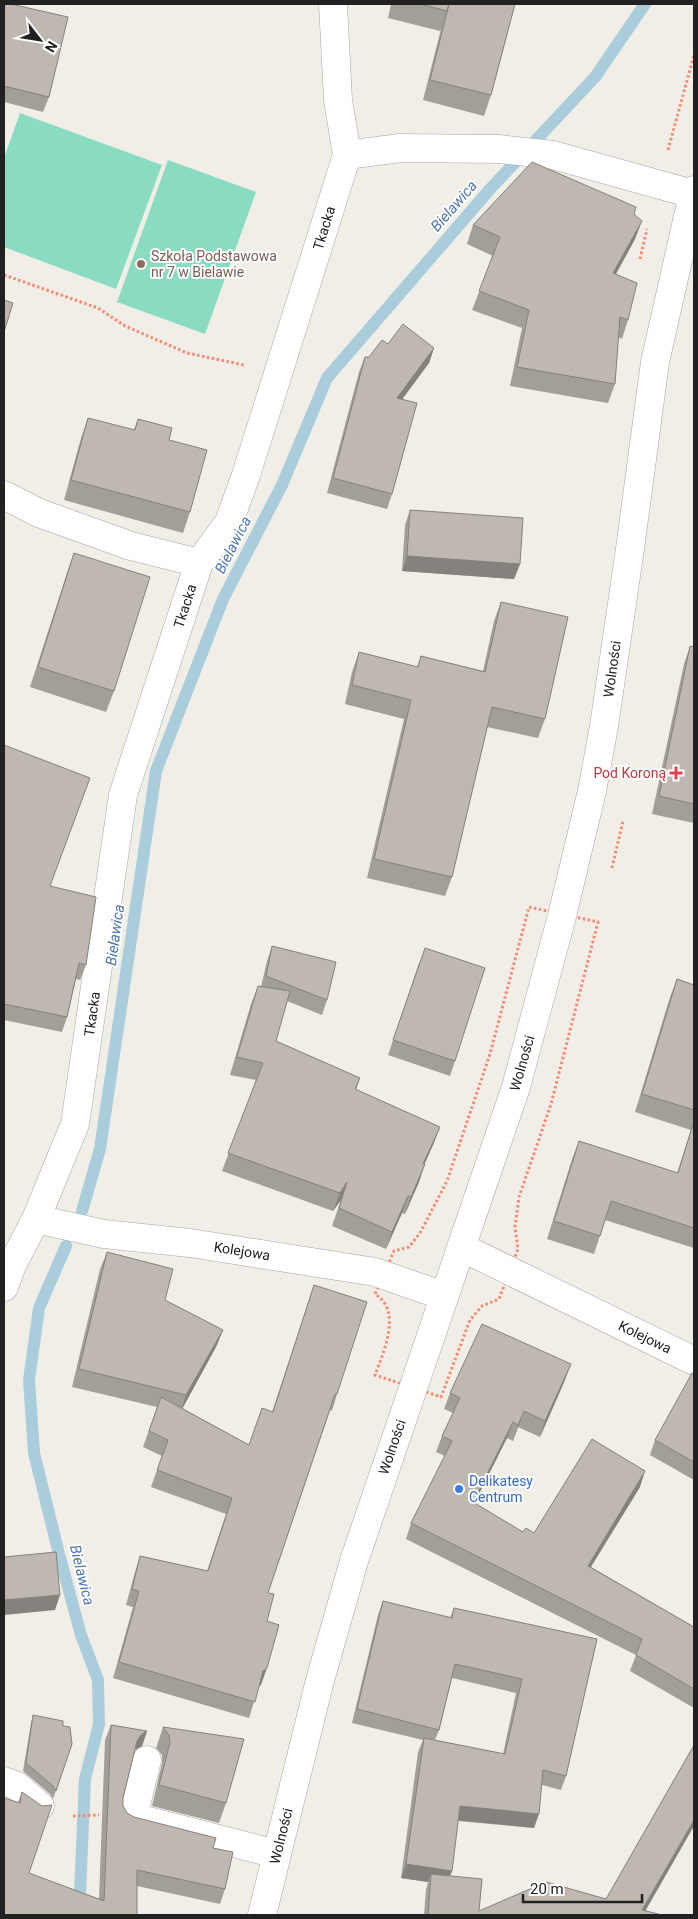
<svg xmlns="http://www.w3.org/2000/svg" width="698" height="1919" font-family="Roboto,sans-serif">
<rect width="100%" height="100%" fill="#f1eee7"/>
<path fill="#89dcc2" d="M20 113 162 165 116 289 4 247V158Z
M168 160 256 192 205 334 117 302Z"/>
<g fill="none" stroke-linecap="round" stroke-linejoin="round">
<path stroke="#aacddc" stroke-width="12" d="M82 1211 100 1149 156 771 223 599 282 485 327 378 491 188 595 77 645 4
M66 1246 39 1308 29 1380 34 1453 59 1554 81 1635 98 1680 99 1724 85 1779 79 1915"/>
<g stroke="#a5a5a5" stroke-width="29">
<path id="minor" d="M347 155 400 148 499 149 553 155 693 194
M4 495 39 513 131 546 199 563
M36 1219 104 1234 190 1243 375 1272 444 1296
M461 1247 694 1361
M4 1287 12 1265 36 1219 75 1124 123 795 199 563 229 522 246 475 347 155 338 100 333 4
M147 1760 133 1817 276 1854
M4 1781 17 1786 40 1806
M262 1915 319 1684 354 1561 516 1087 562 916 592 791 604 726 630 549 655 362 694 190"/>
</g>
<path stroke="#f58b74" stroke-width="3" stroke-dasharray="2.5 2.5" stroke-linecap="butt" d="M668 150 694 55
M640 259 647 229
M4 275 98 308 125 326 187 353 244 365
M612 868 623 821
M529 907 598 922 551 1104 519 1197 515 1227 518 1249 499 1299 482 1306 470 1320 441 1397 375 1375C383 1353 403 1311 375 1294L394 1251 409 1247 420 1233 447 1181 490 1054Z
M73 1816 99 1815"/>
<use href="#minor" stroke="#fff" stroke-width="28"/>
</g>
<path fill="#a39e98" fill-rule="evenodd" d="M5 4 49 97 43 112 4 102V7Z
M391 4H515L491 95 484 116 423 100 441 29 440 31 388 18Z
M634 214 635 239 616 274 628 320 622 339 618 337 615 384 608 403 510 386 522 328 472 310 493 256 467 244 473 225Z
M388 344 434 348 429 363 402 399 392 494 387 509 327 493 359 372 365 357H369Z
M88 418 134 430 138 419 169 440 190 512 183 533 64 500 81 438Z
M410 510 520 564 514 579 402 571 405 525Z
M74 553 114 691 106 712 30 687 67 573Z
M501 602 545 719 538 738 487 727 452 877 445 896 367 878 404 719 345 704 352 672 359 652 417 667 421 656 483 671 494 621Z
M690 646 694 647V823L652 814 684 664Z
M4 745 50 886 86 965 80 980 76 979 67 1017 62 1032 4 1020Z
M272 946 327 1000 322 1015 287 1001 276 1041 360 1078 356 1090 440 1127 433 1145 424 1164 419 1182 405 1214 402 1213 386 1249 332 1226 341 1200 333 1211 222 1171 256 1080 230 1075 251 1004 258 986 261 987 267 961Z
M419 963 455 1061 450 1076 388 1055Z
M677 979 694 985V1248L605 1220 594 1254 547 1239 572 1159 579 1141 677 1173 691 1130 635 1112 670 997Z
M107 1252 165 1300 223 1330 216 1347 182 1408 249 1445 262 1408 272 1412 314 1285 337 1394 332 1411 330 1410 268 1593 267 1621 261 1685 259 1686 249 1718 113 1678 133 1607 126 1605 135 1572 140 1556 207 1571 226 1514 151 1487 162 1456 143 1447 157 1407 72 1387 100 1269Z
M694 1374V1480L650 1455 655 1440Z
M565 1380 540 1437 518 1427 513 1441 507 1438 474 1503 523 1532 534 1533 640 1487 591 1567 694 1627V1708L630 1671 636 1655 406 1539 411 1523 445 1456 436 1452 442 1436 453 1413 444 1409 450 1393Z
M383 1601 450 1618 454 1608 597 1639 566 1776 561 1790 542 1785 534 1828 458 1821 450 1876 479 1911 645 1910 662 1915H424L426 1890 428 1882 401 1878 418 1752 423 1740 352 1723 378 1615ZM452 1678 516 1693 503 1754 435 1740 439 1730Z
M33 1715 63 1726 72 1744 53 1799 50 1794 23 1771 31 1723Z
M111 1725 147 1731 142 1746 135 1750 123 1798V1806L127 1813 134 1817 213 1848 225 1889 220 1904 137 1886V1915H4L18 1802 22 1792 29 1873 99 1899 105 1740Z
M163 1727 226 1803 219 1823 152 1806 162 1763V1755L156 1748Z"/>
<path fill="#85817c" d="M642 221 635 239 606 292 613 273Z
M434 348 429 363 392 413 397 398Z
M407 556 520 564 514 579 402 571Z
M440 1127 433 1145 417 1181 423 1164Z
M425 1164 419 1182 405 1214 411 1197Z
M347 1182 341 1200 333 1211 340 1193Z
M408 1196 402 1213 386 1249 392 1232Z
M223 1330 216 1347 180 1413 186 1395Z
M571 1364 565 1380 540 1437 545 1421Z
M524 1411 518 1427 513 1441 518 1425Z
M513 1422 507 1438 467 1518 473 1502Z
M645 1471 640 1487 582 1581 588 1566Z
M60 1595 55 1610 4 1615V1600Z
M267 1668 261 1685 257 1687 263 1671Z
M147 1731 142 1746 135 1750 137 1741 141 1735Z
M460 1806 539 1814 534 1828 455 1820Z
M694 1820V1826L643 1915 642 1910Z
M406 1864 452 1871 447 1885 431 1874 428 1882 401 1878Z"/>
<path fill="#beb8b1" stroke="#85817c" d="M5 4H11L68 17 49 97 4 86V9Z
M420 4H449L447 11Z
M449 4H515L491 95 430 80Z
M532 162 636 207 634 214 642 221 613 273 637 283 628 320 620 317 615 384 517 367 529 310 479 291 500 237 473 225Z
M4 300 13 303 4 332Z
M403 324 434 348 397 398 417 403 392 494 333 478 365 357H369L382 340 388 344Z
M88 418 135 430 138 419 172 428 169 440 207 450 190 512 71 480Z
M410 510 523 518 520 564 407 556Z
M74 553 150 577 114 691 38 667Z
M501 602 568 617 545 719 492 707 452 877 374 859 411 700 352 685 359 652 418 667 421 656 485 672Z
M690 646 694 647V804L659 796Z
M4 745 90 778 50 886 96 897 86 965 79 963 67 1017 4 1004Z
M272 946 336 962 327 1000 266 976Z
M425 948 485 968 455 1061 393 1040Z
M677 979 694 985V1110L642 1094Z
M258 986 290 991 276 1041 360 1078 355 1089 440 1127 423 1164H425L411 1197 408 1196 392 1232 339 1208 347 1182 340 1193 228 1153 263 1063 237 1057Z
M694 1121V1228L611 1201 600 1236 554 1221 579 1141 678 1173Z
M107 1252 173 1269 165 1300 223 1330 186 1395 79 1369Z
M314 1285 367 1302 337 1394H335L268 1593 274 1594 267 1621 279 1625 267 1668 263 1671 255 1702 119 1662 139 1591 132 1589 140 1556 208 1571 232 1498 157 1470 168 1440 149 1431 161 1397 249 1445 262 1408 273 1412Z
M482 1324 571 1364 545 1421 524 1411 518 1425 513 1422 473 1502 523 1532 526 1528 534 1533 592 1439 645 1471 588 1566 694 1627V1689L636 1655 642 1639 411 1523 452 1441 442 1436 460 1398 450 1393Z
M692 1373 694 1374V1462L655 1440Z
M56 1552 60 1595 4 1600V1557Z
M383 1601 452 1618 454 1608 597 1639 566 1776 543 1770 539 1814 460 1806 452 1871 406 1864 424 1738 505 1754 522 1679 455 1664 439 1730 357 1709Z
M33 1715 63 1721V1726L70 1727 72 1744 56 1791 53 1786 26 1763Z
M111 1725 147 1731 141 1735 137 1741 123 1798V1806L127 1813 134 1817 216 1838 213 1848 233 1852 225 1889 137 1870V1915H4V1798L20 1803 22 1792 42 1806 52 1805 29 1873 104 1901Z
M163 1727 244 1739 226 1803 159 1785 170 1743 169 1735Z
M694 1745V1820L642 1910 662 1915H428L431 1874 482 1879 479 1911 546 1882 606 1899Z"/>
<circle fill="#8d6e63" stroke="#fff" stroke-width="2" cx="141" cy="264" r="5"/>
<path fill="#e0444e" stroke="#fff" stroke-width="2" d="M673.5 765.5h5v5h5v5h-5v5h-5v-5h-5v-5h5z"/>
<circle fill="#3f7fe0" stroke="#fff" stroke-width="2" cx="459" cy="1489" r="5"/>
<g text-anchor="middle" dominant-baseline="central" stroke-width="4" stroke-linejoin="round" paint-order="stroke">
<g font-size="14" fill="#212121" stroke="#fff">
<text transform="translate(324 228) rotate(-73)">Tkacka</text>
<text transform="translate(185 606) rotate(-72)">Tkacka</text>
<text transform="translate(612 669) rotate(-82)">Wolności</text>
<text transform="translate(92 1014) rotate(-82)">Tkacka</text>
<text transform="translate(522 1063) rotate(-74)">Wolności</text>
<text transform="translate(242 1251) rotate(9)">Kolejowa</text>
<text transform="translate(645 1337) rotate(26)">Kolejowa</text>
<text transform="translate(392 1447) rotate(-71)">Wolności</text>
<text transform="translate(281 1836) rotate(-76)">Wolności</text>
</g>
<g font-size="14" fill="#785e54" stroke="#fff" text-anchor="start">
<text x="151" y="256">Szkoła Podstawowa<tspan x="151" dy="16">nr 7 w Bielawie</tspan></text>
</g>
<g font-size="14" fill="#be3a42" stroke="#fff" text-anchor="end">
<text x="666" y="773">Pod Koroną</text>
</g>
<g font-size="14" fill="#366cbe" stroke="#fff" text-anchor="start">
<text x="469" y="1481">Delikatesy<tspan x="469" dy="16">Centrum</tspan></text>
</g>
<g font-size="15" font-style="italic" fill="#4f77ae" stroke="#fff">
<text transform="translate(454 206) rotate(-49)">Bielawica</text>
<text transform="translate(233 545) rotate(-63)">Bielawica</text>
<text transform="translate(115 935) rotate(-82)">Bielawica</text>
<text transform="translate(82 1575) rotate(76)">Bielawica</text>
</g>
</g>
<rect width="698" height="1919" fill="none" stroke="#212121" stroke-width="10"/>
<g transform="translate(40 40) rotate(121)" stroke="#ffffff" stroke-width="4" paint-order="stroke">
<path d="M0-4L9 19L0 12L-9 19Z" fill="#212121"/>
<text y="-8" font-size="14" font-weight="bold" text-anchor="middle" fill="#212121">N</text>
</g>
<path d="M523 1894v8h119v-8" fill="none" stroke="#212121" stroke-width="2.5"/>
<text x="530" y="1894" font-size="15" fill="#212121" stroke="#ffffff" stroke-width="4" paint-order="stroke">20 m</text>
</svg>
